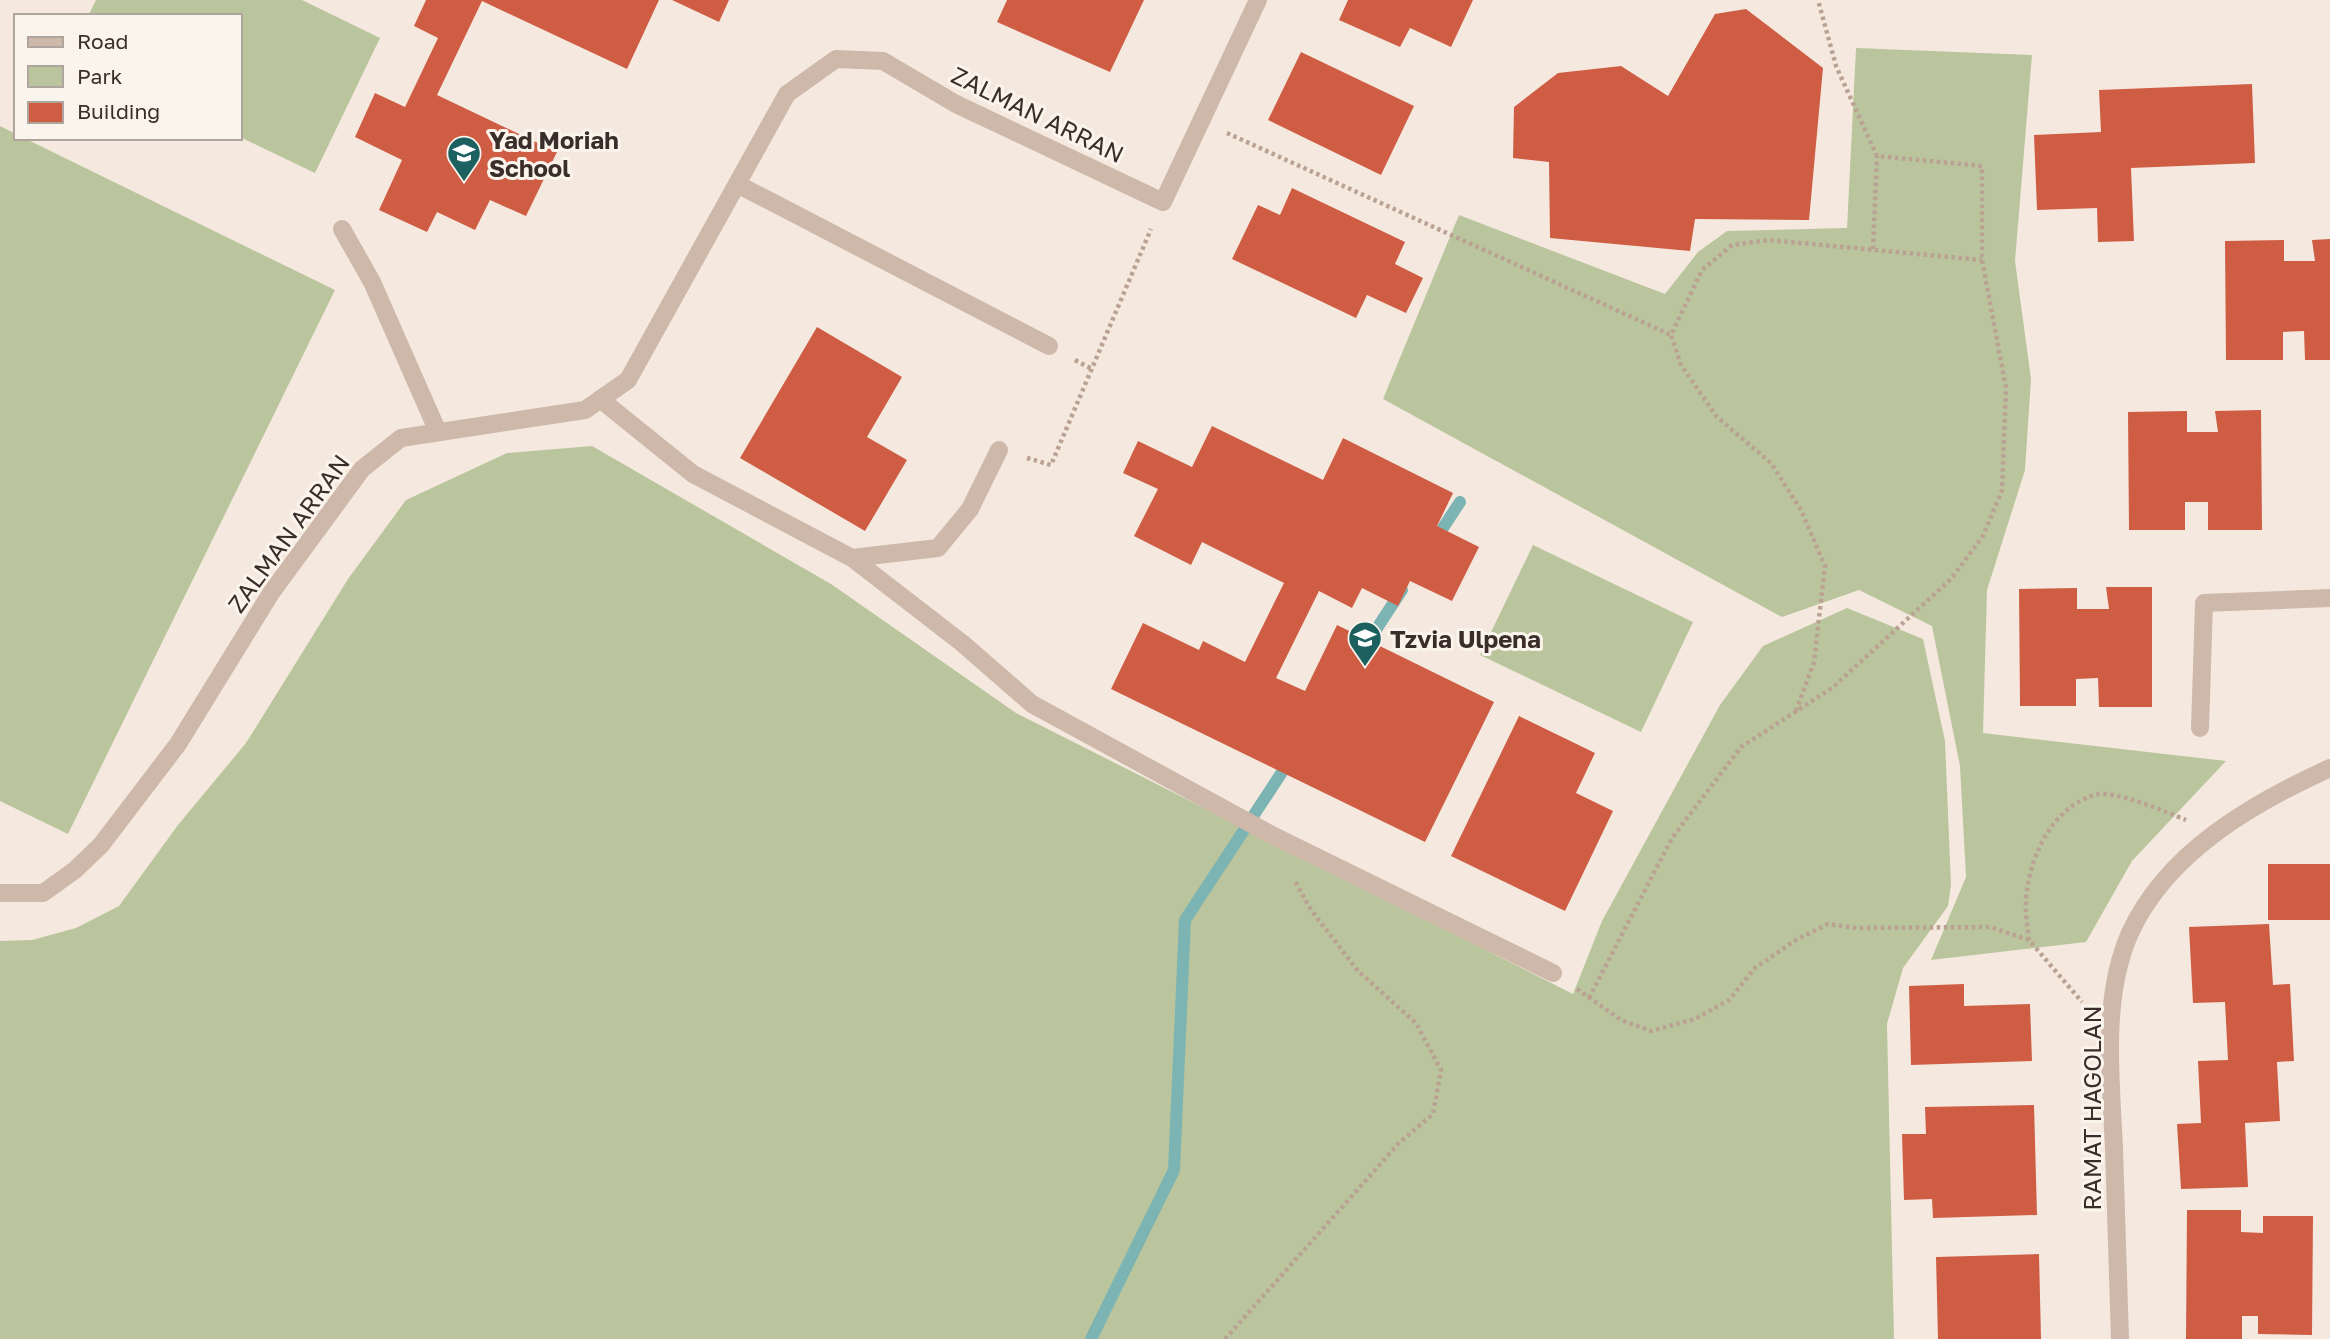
<svg xmlns="http://www.w3.org/2000/svg" width="2330" height="1339" font-family="'Golos Text',sans-serif">
<rect width="100%" height="100%" fill="#f5e9df"/>
<path fill="#bac59d" d="M96 0H302L380 38 315 173 240 137V16H88Z
M1856 48 2032 55 2015 261 2031 379 2025 470 1987 590 1983 733 2226 761 2132 861 2086 942 1931 960 1966 877 1960 766 1932 626 1859 590 1782 617 1383 399 1459 215 1665 294 1698 252 1727 231 1847 228Z
M0 126 16 134V138H24L335 290 68 834 0 801Z
M592 446 831 584 1016 713 1573 994 1602 921 1720 705 1763 646 1847 608 1923 639 1945 741 1951 885 1948 906 1903 968 1887 1024 1894 1339H0V941L32 940 76 928 119 906 178 825 246 743 348 579 406 500 507 453Z
M1533 545 1693 622 1641 732 1480 655Z"/>
<g fill="none" stroke-linecap="round" stroke-linejoin="round">
<path stroke="#7cb4b3" stroke-width="12" d="M1435 540 1460 502
M1360 654 1402 590
M1091 1339 1174 1170 1185 920 1290 760"/>
</g>
<path fill="#ce5d44" d="M426 0H659L627 69 482 1 437 95 557 152 526 216 490 200 475 230 437 212 427 232 379 210 402 160 355 137 375 93 405 107 438 38 414 26Z
M672 0H729L719 22Z
M1007 0H1144L1110 72 997 22Z
M1348 0H1473L1451 47 1410 28 1400 47 1339 20Z
M1746 9 1823 68 1809 220 1695 219 1690 251 1550 238 1549 162 1513 158 1514 107 1558 73 1621 66 1668 96 1715 14Z
M1301 52 1414 106 1381 175 1268 120Z
M2252 84 2255 163 2131 168 2134 241 2098 242 2097 208 2037 210 2034 135 2101 132 2099 90Z
M1292 188 1405 242 1395 264 1423 278 1406 313 1367 295 1356 318 1232 259 1258 205 1280 215Z
M2330 239V360H2305L2304 331 2283 332V360H2226L2225 241 2284 240V261H2315L2312 240Z
M817 327 902 377 867 437 907 460 865 531 740 458Z
M2261 410 2262 530H2208V502H2185V530H2129L2128 412 2187 411V432H2218L2215 411Z
M1212 426 1323 480 1343 438 1453 493 1437 526 1479 547 1452 601 1410 581 1398 606 1362 588 1352 608 1319 591 1276 678 1305 691 1337 625 1494 702 1425 842 1111 689 1143 623 1199 650 1203 641 1245 662 1284 583 1202 542 1191 565 1134 536 1158 489 1123 473 1138 441 1192 467Z
M2106 587H2152V707H2099L2098 678 2076 679V706H2020L2019 589 2077 588V609H2109Z
M1519 716 1595 753 1576 793 1613 811 1565 911 1451 856Z
M2268 864H2330V920H2268Z
M2269 924 2273 985 2290 984 2294 1061 2277 1062 2280 1121 2245 1123 2248 1187 2181 1189 2177 1124 2201 1123 2198 1061 2228 1060 2225 1002 2193 1003 2189 927Z
M1964 984V1006L2030 1004 2032 1061 1911 1065 1909 986Z
M2034 1105 2037 1215 1933 1218 1932 1199 1904 1200 1902 1134H1926L1925 1107Z
M2187 1210H2241V1232L2263 1233V1216H2313L2312 1335 2258 1334V1316H2242V1339H2186Z
M2039 1254 2041 1339H1938L1936 1257Z"/>
<g fill="none" stroke-linecap="round" stroke-linejoin="round">
<path stroke="#baa293" stroke-width="4.5" stroke-dasharray="3.5 3.5" stroke-linecap="butt" d="M1227 133 1671 335
M1873 249 1877 156
M1075 360 1092 369
M1027 458 1051 465 1151 229
M1796 711 1814 662 1825 566 1801 510 1771 463 1717 417 1681 365 1671 335 1702 270 1732 245 1768 240 1982 260
M2029 940C2028 928 2025 914 2026 902 2028 860 2050 809 2094 795 2114 789 2166 812 2186 820
M1577 989 1621 1020 1651 1031 1695 1019 1729 1000 1755 968 1796 940 1828 924 1857 928 1990 927 2029 940 2082 1002
M1589 998 1672 838 1741 747 1832 688 1951 579 1983 536 2002 490 2006 388 1982 260V166L1877 156 1836 66 1818 0
M1225 1339 1399 1143 1433 1114 1441 1070 1416 1023 1358 971 1311 910 1295 881"/>
<path stroke="#ceb8aa" stroke-width="18" d="M737 184 1049 346
M342 229 372 282 438 432
M600 399 693 474 852 558 962 643 1032 704 1270 834 1553 973
M852 558 938 548 970 509 999 450
M2200 728 2204 603 2330 598
M0 893H43L75 870 101 845 178 744 271 593 362 469 401 438 585 410 628 380 787 94 836 59 883 61 956 104 1163 202 1258 0"/>
<path stroke="#ceb8aa" stroke-width="18" d="M2120 1339C2118 1275 2116 1212 2114 1148 2111 1080 2101 998 2130 933 2167 852 2253 803 2330 768"/>
</g>
<defs>
<g id="school-pin" transform="scale(1.75)"><path d="M0 17L-7.5 6A9.5 9.5 0 1 1 7.5 6Z" fill="#1c6060" stroke="#fbf4ec"/><path d="M0-5L7-2L0 1L-7-2ZM-4 1L0 2.5L4 1V4Q0 6-4 4Z" fill="#fff"/></g>
</defs>
<g fill-rule="evenodd">
<use href="#school-pin" x="464" y="153"/>
<use href="#school-pin" x="1365" y="638"/>
</g>
<g text-anchor="middle" dominant-baseline="central" stroke-width="6" stroke-linejoin="round" paint-order="stroke">
<g font-size="24" fill="#3b2e2a" stroke="#fbf4ec">
<text transform="translate(1038 114) rotate(26)">ZALMAN ARRAN</text>
<text transform="translate(288 533) rotate(-54)">ZALMAN ARRAN</text>
<text transform="translate(2091 1108) rotate(-90)">RAMAT HAGOLAN</text>
</g>
<g font-size="24" font-weight="bold" fill="#3b2e2a" stroke="#fbf4ec" text-anchor="start">
<text x="489" y="139">Yad Moriah<tspan x="489" dy="28">School</tspan></text>
<text x="1390" y="638">Tzvia Ulpena</text>
</g>
</g>
<rect x="14" y="14" width="228" height="126" fill="#fbf4ec" stroke="#aea59e" stroke-width="2"/>
<rect x="28" y="37" width="35" height="10" fill="#ceb8aa" stroke="#aea59e" stroke-width="2"/>
<text x="77" y="49" font-size="21" fill="#3b2e2a">Road</text>
<rect x="28" y="66" width="35" height="21" fill="#bac59d" stroke="#aea59e" stroke-width="2"/>
<text x="77" y="84" font-size="21" fill="#3b2e2a">Park</text>
<rect x="28" y="102" width="35" height="21" fill="#ce5d44" stroke="#aea59e" stroke-width="2"/>
<text x="77" y="119" font-size="21" fill="#3b2e2a">Building</text>
</svg>
